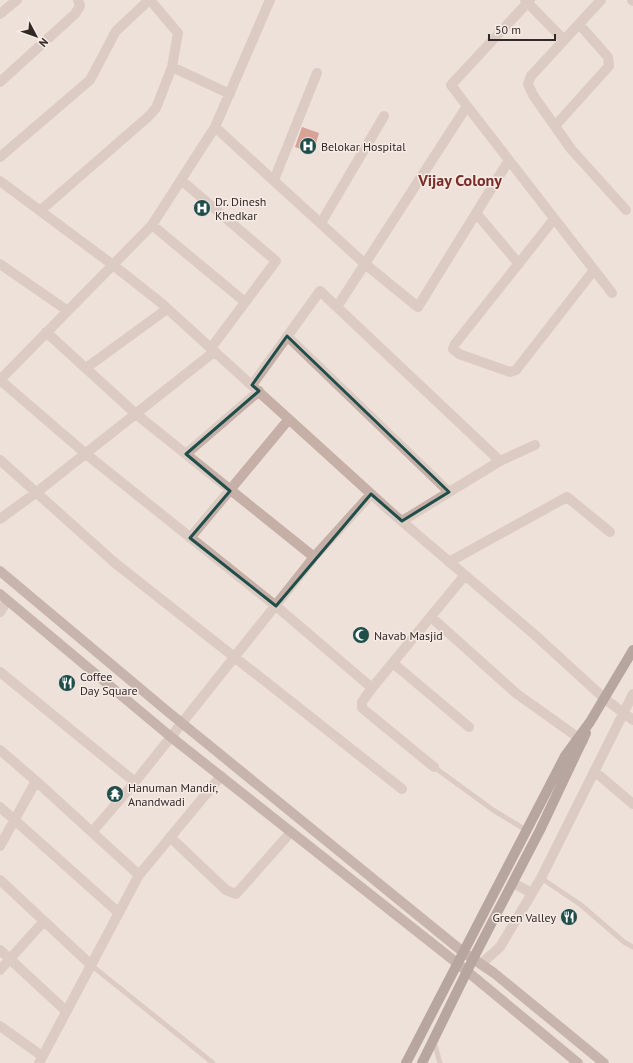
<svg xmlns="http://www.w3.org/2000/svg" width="633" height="1063" font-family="'PT Sans',sans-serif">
<rect width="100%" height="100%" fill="#eee1d9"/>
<path fill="#bb544a" d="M302 127 319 133 313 153 295 147Z"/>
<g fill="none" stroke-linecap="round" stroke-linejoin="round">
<path stroke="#c5afa6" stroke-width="5" d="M434 767 493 810 526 830
M541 878 581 905 624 942 633 947
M91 965 213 1063
M434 1042 440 1063"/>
<path stroke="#c5afa6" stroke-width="10" d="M150 0 178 33 172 67 230 94
M525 0 564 40
M601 0 531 76 528 84 533 95 571 149 626 210
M632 0 633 1
M0 14 17 0
M0 82 75 14 80 6 78 0
M467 106 451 85 530 0
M555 126 609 66 608 57 579 24
M215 127 365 264 418 307 509 160
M0 157 90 80 116 31 149 0
M181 180 276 261 211 348
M274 180 317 73
M0 181 113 265 160 302 391 512 535 635 605 699 633 720
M41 210 149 116 156 108 172 67
M476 213 519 264
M554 219 455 344 453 349 459 354 510 372 516 370 594 270
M321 223 384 116
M152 225 245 302
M0 264 68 311
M337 307 467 106 612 293
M46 332 136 414 314 557 371 494
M287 336 449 492
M86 368 167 309
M0 380 86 454 276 606 372 688 465 575
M0 380 152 225 215 127 270 0
M252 385 320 291 500 461 402 521
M186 454 259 391
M0 460 115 563 402 789
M500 461 535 445
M0 519 37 492 215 351
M190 538 289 419
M449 562 567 497 610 532
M0 612 7 601
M431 617 517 694 583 741
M394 664 469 727
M0 672 135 782
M372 688 362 702V708L434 767
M0 750 36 781 139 875
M594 771 633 804
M0 807 119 913
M92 832 135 782 314 557
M170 837 226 890 236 894 291 832
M0 846 36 781
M0 880 91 965
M513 883 532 893
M0 950 66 1011
M481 964 500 947 541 878 633 694
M0 970 44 921
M0 1026 42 1056
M39 1063 139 875 221 776"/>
<path stroke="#987f78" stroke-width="10" d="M0 571 167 711 463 952 494 973 604 1063
M0 594 171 737 457 963 578 1063"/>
<path stroke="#735d59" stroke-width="10" d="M406 1063 565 756 590 722 633 650
M422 1063 473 959 540 830 586 733"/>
</g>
<path d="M0 0H633V1063H0ZM287 336 449 492 402 521 371 494 276 606 190 538 230 491 186 454 259 391 252 385Z" fill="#eee1d9" fill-opacity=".55" fill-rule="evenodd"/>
<path fill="none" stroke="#204f4b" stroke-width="3" stroke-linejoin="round" d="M287 336 449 492 402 521 371 494 276 606 190 538 230 491 186 454 259 391 252 385Z"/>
<defs>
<g id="hospital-disc" transform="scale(0.9)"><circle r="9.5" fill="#204f4b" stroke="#f7ebe5"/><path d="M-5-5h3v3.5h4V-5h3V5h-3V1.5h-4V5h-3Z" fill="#fff"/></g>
<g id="mosque-disc" transform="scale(0.9)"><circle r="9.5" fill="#204f4b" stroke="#f7ebe5"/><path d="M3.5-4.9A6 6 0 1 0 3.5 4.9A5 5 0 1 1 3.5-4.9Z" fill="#fff"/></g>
<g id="restaurant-disc" transform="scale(0.9)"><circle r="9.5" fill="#204f4b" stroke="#f7ebe5"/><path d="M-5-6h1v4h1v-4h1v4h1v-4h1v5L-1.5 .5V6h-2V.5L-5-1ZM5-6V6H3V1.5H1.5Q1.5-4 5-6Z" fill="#fff"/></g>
<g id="temple-disc" transform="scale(0.9)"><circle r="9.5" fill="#204f4b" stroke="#f7ebe5"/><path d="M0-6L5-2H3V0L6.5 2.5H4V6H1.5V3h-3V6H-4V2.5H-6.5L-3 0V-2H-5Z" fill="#fff"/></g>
</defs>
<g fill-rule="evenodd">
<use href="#hospital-disc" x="308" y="146"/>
<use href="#hospital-disc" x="202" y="208"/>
<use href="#mosque-disc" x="361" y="635"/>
<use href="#restaurant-disc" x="67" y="683"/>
<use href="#temple-disc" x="115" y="794"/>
<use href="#restaurant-disc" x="569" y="917"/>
</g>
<g text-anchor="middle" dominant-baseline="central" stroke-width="3" stroke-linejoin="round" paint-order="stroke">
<g font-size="12" fill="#322826" stroke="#f7ebe5" text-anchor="start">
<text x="321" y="146">Belokar Hospital</text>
<text x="215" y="201">Dr. Dinesh<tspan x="215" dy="14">Khedkar</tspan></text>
<text x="374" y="635">Navab Masjid</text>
<text x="80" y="676">Coffee<tspan x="80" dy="14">Day Square</tspan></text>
<text x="128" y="787">Hanuman Mandir,<tspan x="128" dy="14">Anandwadi</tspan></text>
<text x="556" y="917" text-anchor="end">Green Valley</text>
</g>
<g font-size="16" font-weight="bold" fill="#7a2d27" stroke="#f7ebe5">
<text x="460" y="180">Vijay Colony</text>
</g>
</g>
<g transform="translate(36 36) rotate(131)" stroke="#f7ebe5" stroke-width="3" paint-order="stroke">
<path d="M0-3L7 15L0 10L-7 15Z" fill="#322826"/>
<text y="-6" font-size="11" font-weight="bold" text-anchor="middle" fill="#322826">N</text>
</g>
<path d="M489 34v6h66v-6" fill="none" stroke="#322826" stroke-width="2"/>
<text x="495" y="34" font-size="12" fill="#322826" stroke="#f7ebe5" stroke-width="3" paint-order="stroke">50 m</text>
</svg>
